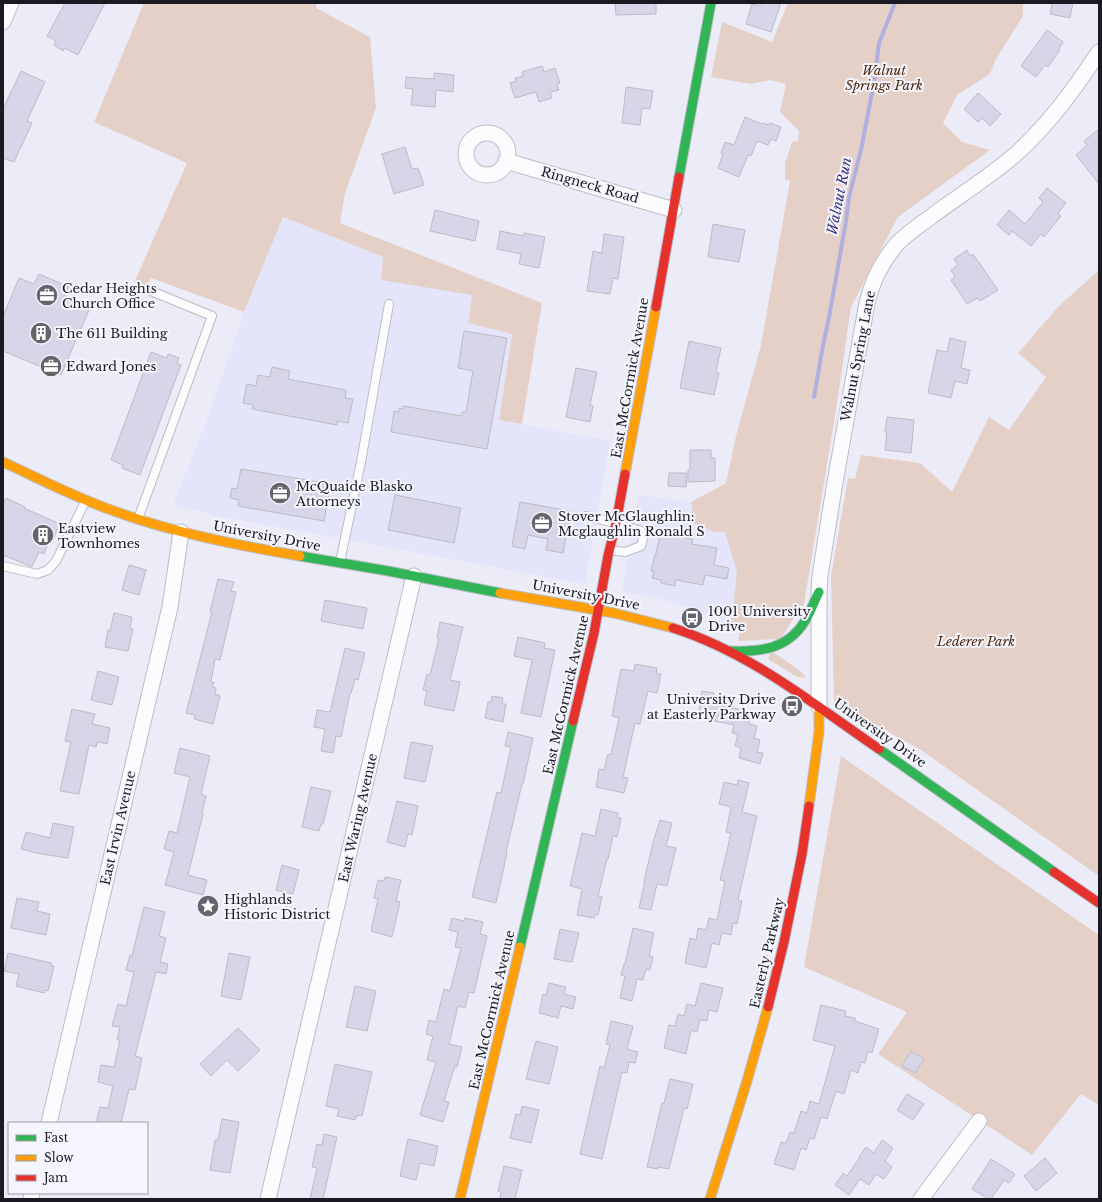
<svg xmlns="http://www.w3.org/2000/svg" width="1102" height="1202" font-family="'Libre Baskerville',serif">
<rect width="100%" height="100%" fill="#ececf8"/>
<path fill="#e4e4fa" d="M282 217 383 257 381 280 472 295 468 323 512 333 499 420 610 441 585 584 218 516 173 505 208 417 244 312Z
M638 495 691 502 694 523 714 532H725L737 572 732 619 729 626 716 616 657 598 622 591Z"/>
<path fill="#e5d0c8" d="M144 3H317L316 8 370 37 376 108 345 193 340 223 542 303 522 424 499 420 512 334 468 323 472 295 381 280 383 257 283 217 244 312 151 278 146 288 134 283 187 163 94 122Z
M788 3H1023V16L996 59 990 74 957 95 943 123 962 142 990 150 898 217 851 307 836 410 804 604 780 639 738 641 740 631 729 626 732 619 737 572 725 532H714L694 523 691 502 726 483 736 436 761 345 790 181 785 180V163L792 142 798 141 799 131 780 112 786 84 771 80 750 84 711 77 722 22 772 42Z
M1099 270V876L921 750 834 702 831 576 848 478 855 479 861 455 920 463 952 492 989 417 1009 430 1046 377 1018 353 1058 307Z
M771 651 792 665 806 676 803 678 797 677 768 659Z
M841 756 1099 935V1105L1081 1094 1032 1155 878 1054 907 1012 804 967Z"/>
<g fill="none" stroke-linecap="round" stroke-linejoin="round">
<path stroke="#b0afde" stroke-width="4" d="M814 397 822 351 830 312 846 221 849 197 861 150 875 77 879 43 895 3"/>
</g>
<path fill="#d6d6e8" stroke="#bcbcc5" d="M65 3H105L78 55 64 48 63 51 54 45 56 41 47 36Z
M615 3H656V14L616 15Z
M762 3H781L771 32 746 24 752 4 761 6Z
M1052 3H1073L1070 18 1050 14Z
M1047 30 1063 42 1059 49 1060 50 1048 67 1045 65 1036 77 1021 66Z
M542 66 544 72 555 68 560 83 557 84 559 90 550 92 552 98 539 102 536 92 515 98 510 83 516 81 515 78 523 76 522 72Z
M21 71 45 82 27 121 32 123 14 162 3 158V109Z
M434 73 454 75 453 92 436 90 435 107 411 105 413 89 405 88 406 77 434 79Z
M626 87 653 91 650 109 642 108 640 125 622 123Z
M978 93 1001 114 990 126 982 118 978 122 964 109Z
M745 117 762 124 763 123 769 125 770 123 781 127 776 141 771 139 768 145 757 141 751 156 748 155 739 177 718 168 723 154 721 153 725 142 734 145Z
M1099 129V184L1076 155 1087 145 1084 141Z
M405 147 412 169 418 168 424 185 394 194 382 154Z
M1047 188 1066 203 1058 213 1061 216 1044 237 1041 234 1031 246 1012 231 1009 235 997 225 1009 210 1025 224 1043 202 1039 198Z
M435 210 479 221 475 241 430 231Z
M713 224 745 230 739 262 708 257Z
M500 231 524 236V233L545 237 539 268 519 264 521 254 497 249Z
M604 234 624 237 618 279 613 278 610 294 587 291 593 251 602 253Z
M967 250 970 256 973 254 998 290 980 301 977 298 967 304 951 280 955 277 951 270 958 265 954 259Z
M39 274 69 287 64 297 90 308 61 375 3 351V316L19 278 34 284Z
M464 331 507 338 487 449 391 432 394 411 399 412V408L403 409V406L462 416V412H466L473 371 458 368Z
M950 338 966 342 961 368 970 370 967 384 955 381 951 398 928 393 937 350 947 352Z
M689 341 721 348 716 372 719 373 714 395 680 388Z
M151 352 167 358 168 354 179 358 177 363 181 365 140 475 122 468 123 465 111 460Z
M272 367 290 371 288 379 346 390 345 398 353 399 348 423 337 421V425L252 409 253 405 243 403 247 384 256 386 258 375 270 377Z
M576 368 597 372 590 405 593 406 590 422 566 417Z
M887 417 914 420 911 453 885 450 887 432H885Z
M690 450H711V458H715V481L688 482V470H690Z
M241 469 331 484 324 521 238 506 239 500 230 498 232 488 237 489Z
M669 473H687L686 487 668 486Z
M395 495 461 508 454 543 388 530Z
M6 498 25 507 24 508 60 524 53 540 50 539 44 554 39 552 32 567 3 555V505Z
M520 502 571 511 563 553 546 550 548 539 528 535 525 549 512 546Z
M661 529 678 532V537L693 539 692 544 717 548 714 565 729 568 727 579 705 575 703 585 676 580 675 586 661 583V580L652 578 654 571H651L655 554H656Z
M129 565 146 570 139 595 122 590Z
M218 579 234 582 231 591 236 592 220 660 215 659 211 682H214L212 687 216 688 215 694 220 696 213 724 194 719 195 715 186 713 212 612H210Z
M325 600 367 608 363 629 321 621Z
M114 613 132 617 130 628 133 629 128 651 105 647 108 630 110 631Z
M440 622 463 627 450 680 460 682 454 711 424 705 427 691 423 690 427 674 430 675 439 638H437Z
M518 637 545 643 544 648 555 650 541 717 521 713 532 660 514 656Z
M345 648 365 653 358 680 355 679 351 693H350L341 737 336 736 333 753 321 751 325 729 314 727 317 710 330 712Z
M635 664 657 668 656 674H661L657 693 648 691 640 724 635 723 623 777 628 778 624 793 596 787 599 769 604 770 608 754 611 755 619 718 612 716 621 669 634 671Z
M98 671 119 677 112 705 91 700Z
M702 691 714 693V697L726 700 724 706 751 712 749 724 757 726 754 738 760 740 757 752 763 753 760 764 739 758 741 748 735 746 738 734 732 733 734 725 709 720 710 715 699 712Z
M492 696 503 698 502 704H506L503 722 485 718 488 702H491Z
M72 709 95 714 92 724 110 728 107 744 97 742 96 747 89 745 79 794 60 791 71 742 65 741Z
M508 732 533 738 523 784H522L506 852 507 853 496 903 472 897 497 792 501 793 511 747 505 746Z
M411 742 433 746 425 782 404 778Z
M180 748 210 756 201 794 206 796 202 813 203 814 188 875 207 880 203 895 165 885 174 852 164 849 169 831 177 833 190 777 174 773Z
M738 780 749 783 742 812 757 816 738 900 742 901 737 924 733 923 731 935 722 933 719 945 712 943 706 968 685 963 690 938 696 940 698 928 706 930 709 918 717 920 725 881 720 880 731 833 726 832 731 807 719 804 724 782 737 785Z
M311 787 331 791 323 824H321L319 831 302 827Z
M397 801 418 806 412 835 408 834 405 847 387 842Z
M601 809 618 813 617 817 621 818 617 837 613 836 608 859H607L598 896 602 897 598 915H595L594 918 577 915 582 889 570 886 582 833 595 836Z
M660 820 672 823 666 846 676 848 667 886 657 884 651 910 639 908 645 881H644L653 843Z
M53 823 74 827 68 858 36 853 21 849 26 832 50 838Z
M282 865 299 870 293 894 276 890Z
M385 877 401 880 396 901 400 902 392 937 371 931 378 899 374 898 378 880 384 881Z
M17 898 39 902 37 911 50 914 46 935 11 928Z
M144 907 165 912 159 936 166 938 160 962 168 964 166 974 156 972 135 1056 142 1058 135 1090 129 1089 121 1123H96L100 1107 108 1108 113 1086 98 1082 101 1065 114 1067 120 1040H117L120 1027 112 1026 118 1004 126 1006 134 972 126 970 130 955H132Z
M452 918 464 921 465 918 483 922 480 934 487 936 474 993 469 992 465 1008 458 1006 449 1044 462 1047 457 1067 455 1066 444 1101 449 1102 443 1122 420 1115 436 1062 427 1060 433 1036 426 1034 429 1020 436 1022 444 989 450 991 461 948 455 947 458 932 449 930Z
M633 928 654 933 649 956 653 957 650 970 646 969 643 980 637 979 632 1001 620 998 625 976 621 975 624 964H625Z
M560 929 579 933 572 962 554 959Z
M8 953 51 963V966H54L48 991 45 990 44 993 16 986 19 974 4 971Z
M229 953 250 957 241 1000 221 996Z
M549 983 566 987 564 994 576 997 573 1009 561 1006 558 1018 539 1013 543 994 546 995Z
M701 983 723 988 717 1012 709 1010 707 1021 700 1020 697 1032 691 1030 686 1054 664 1048 669 1025 675 1026 678 1014 684 1016 687 1004 695 1006Z
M355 986 376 991 367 1031 346 1027Z
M821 1005 846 1011 845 1016 855 1018V1021L879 1029 872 1053 868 1051 865 1063 861 1062 858 1073 851 1070 844 1094 836 1091 827 1119 821 1117 814 1139 810 1138 806 1150 801 1148 794 1170 774 1164 781 1142 786 1143 790 1132 794 1133 801 1111 807 1113 810 1101 819 1104 835 1046 813 1040Z
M611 1021 633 1026 627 1049 638 1052 635 1063 629 1062 627 1073 622 1072 602 1159 580 1154 600 1066 604 1068 610 1045 606 1044Z
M238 1028 260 1050 238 1071 227 1060 211 1076 200 1064Z
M536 1041 558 1047 549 1084 526 1079Z
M911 1051 924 1059 915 1073 902 1066Z
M335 1064 372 1072 362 1116 357 1115 355 1120 337 1116 339 1109 326 1106Z
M670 1079 693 1084 687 1109 684 1108 669 1169 658 1167V1169L647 1167 662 1103H664Z
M907 1094 924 1104 913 1120 897 1110Z
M522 1106 539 1110 531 1143 510 1138 516 1114 520 1115Z
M222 1119 239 1122 230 1173 210 1170 215 1140H218Z
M324 1134 337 1137 323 1199H310L317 1168 312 1167 317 1144 322 1145Z
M408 1139 438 1146 434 1166 420 1163 416 1180 400 1176Z
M882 1140 893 1148 885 1161 892 1167 884 1179 876 1174 869 1185 860 1179 849 1195 835 1185 843 1173 847 1176 860 1157H859L866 1147 874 1153Z
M1045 1158 1057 1173 1036 1191 1024 1176Z
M991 1159 1015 1174 1009 1183 1004 1180 991 1199H989L972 1189Z
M504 1166 522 1170 515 1199H505L500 1198 501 1192 498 1191Z"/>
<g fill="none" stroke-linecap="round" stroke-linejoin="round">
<g stroke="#bcbcc5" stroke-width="10">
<path id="lane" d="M586 516 616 523 641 531 643 538 641 546 625 552 610 550
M138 519 212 316 151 291
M340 562 361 462 389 304
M3 566 37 574 48 570 56 561 86 500"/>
</g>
<g stroke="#bcbcc5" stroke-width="17">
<path id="street" d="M3 22 11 3
M466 154a21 21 0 1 1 42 0a21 21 0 1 1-42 0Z
M506 161 674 210
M819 707V592L820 576 834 488 867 303C872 282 882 261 897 244 907 233 920 225 932 216 960 195 991 176 1017 153 1050 123 1075 88 1099 52
M49 1123 170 607 181 532
M31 1199 32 1193
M268 1199 414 576
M921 1199 979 1121"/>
</g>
<g stroke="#bcbcc5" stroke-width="11">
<path id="fast" d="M679 177 711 3
M300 556 388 571 500 593
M731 651C761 652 788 649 805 621 811 612 814 601 819 592
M879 749 1054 872
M520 947 573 721"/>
</g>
<g stroke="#bcbcc5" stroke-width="11">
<path id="slow" d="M3 462C40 479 76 498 114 511 174 533 237 545 300 556
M625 474 656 307
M500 593 614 613 673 628
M809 806 819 732V707
M460 1199 520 947
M710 1199 747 1081 768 1007"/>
</g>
<g stroke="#bcbcc5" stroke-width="11">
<path id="jam" d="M656 307 679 177
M673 628C751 653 813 704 879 749
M573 721 594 633 608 556 616 523 625 474
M1054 872 1099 903
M768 1007 784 942 802 854 809 806"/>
</g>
<use href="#lane" stroke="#fcfcfe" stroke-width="8"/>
<use href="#street" stroke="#fcfcfe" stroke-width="15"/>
<use href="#fast" stroke="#30b455" stroke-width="9"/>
<use href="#slow" stroke="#ff9f0a" stroke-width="9"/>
<use href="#jam" stroke="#e5322d" stroke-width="9"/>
</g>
<defs>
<g id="office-disc" transform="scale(1.15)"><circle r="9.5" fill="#64646d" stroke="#f5f5fe"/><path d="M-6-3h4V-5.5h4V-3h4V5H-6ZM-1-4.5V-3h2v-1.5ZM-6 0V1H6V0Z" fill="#fff"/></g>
<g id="building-disc" transform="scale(1.15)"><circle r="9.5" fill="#64646d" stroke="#f5f5fe"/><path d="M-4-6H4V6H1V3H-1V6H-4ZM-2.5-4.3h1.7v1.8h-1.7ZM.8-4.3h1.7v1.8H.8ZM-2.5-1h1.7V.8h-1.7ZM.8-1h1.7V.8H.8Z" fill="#fff"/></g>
<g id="bus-disc" transform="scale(1.15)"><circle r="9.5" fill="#64646d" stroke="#f5f5fe"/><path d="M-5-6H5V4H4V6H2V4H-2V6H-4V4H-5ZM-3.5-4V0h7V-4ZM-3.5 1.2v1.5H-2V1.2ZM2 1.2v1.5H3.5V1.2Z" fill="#fff"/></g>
<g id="sight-disc" transform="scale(1.15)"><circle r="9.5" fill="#64646d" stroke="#f5f5fe"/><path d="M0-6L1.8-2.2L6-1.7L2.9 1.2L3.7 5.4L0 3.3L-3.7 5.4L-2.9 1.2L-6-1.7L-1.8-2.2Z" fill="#fff"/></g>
</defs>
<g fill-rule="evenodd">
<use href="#office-disc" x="47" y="295"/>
<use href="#building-disc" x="41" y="333"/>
<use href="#office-disc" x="51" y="366"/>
<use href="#office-disc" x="280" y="493"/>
<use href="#office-disc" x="542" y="523"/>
<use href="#building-disc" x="43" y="535"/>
<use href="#bus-disc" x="692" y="618"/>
<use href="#bus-disc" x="792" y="706"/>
<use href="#sight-disc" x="208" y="906"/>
</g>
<g text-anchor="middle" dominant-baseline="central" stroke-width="4" stroke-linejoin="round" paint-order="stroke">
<g font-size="13" font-style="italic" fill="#4f2709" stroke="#f5f5fe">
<text x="884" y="70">Walnut<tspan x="884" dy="15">Springs Park</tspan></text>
<text x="976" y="641">Lederer Park</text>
</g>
<g font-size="13" fill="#1a1a22" stroke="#f5f5fe">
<text transform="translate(590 185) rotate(16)">Ringneck Road</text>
<text transform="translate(858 356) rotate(-79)">Walnut Spring Lane</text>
<text transform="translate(630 378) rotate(-80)">East McCormick Avenue</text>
<text transform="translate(267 536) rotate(11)">University Drive</text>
<text transform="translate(586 595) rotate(11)">University Drive</text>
<text transform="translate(566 695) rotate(-77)">East McCormick Avenue</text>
<text transform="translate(880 733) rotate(35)">University Drive</text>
<text transform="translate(358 818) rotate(-77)">East Waring Avenue</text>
<text transform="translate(118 828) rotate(-77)">East Irvin Avenue</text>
<text transform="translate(767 953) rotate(-77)">Easterly Parkway</text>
<text transform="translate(492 1010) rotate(-77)">East McCormick Avenue</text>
</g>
<g font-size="13" fill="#1a1a22" stroke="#f5f5fe" text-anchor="start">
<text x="62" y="288">Cedar Heights<tspan x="62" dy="15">Church Office</tspan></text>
<text x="56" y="333">The 611 Building</text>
<text x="66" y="366">Edward Jones</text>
<text x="296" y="486">McQuaide Blasko<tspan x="296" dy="15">Attorneys</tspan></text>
<text x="558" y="516">Stover McGlaughlin:<tspan x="558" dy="15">Mcglaughlin Ronald S</tspan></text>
<text x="58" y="528">Eastview<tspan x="58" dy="15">Townhomes</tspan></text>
<text x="708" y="611">1001 University<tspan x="708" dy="15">Drive</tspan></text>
<text x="776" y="699" text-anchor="end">University Drive<tspan x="776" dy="15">at Easterly Parkway</tspan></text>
<text x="224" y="899">Highlands<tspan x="224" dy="15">Historic District</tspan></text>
</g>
<g font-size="14" font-style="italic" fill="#3b327b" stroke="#f5f5fe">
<text transform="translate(839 196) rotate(-79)">Walnut Run</text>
</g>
</g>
<rect width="1102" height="1202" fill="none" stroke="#1a1a22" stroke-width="8"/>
<rect x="8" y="1122" width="140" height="72" fill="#f5f5fe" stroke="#9d9da6"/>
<rect x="16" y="1135" width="20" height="6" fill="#30b455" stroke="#9d9da6"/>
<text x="44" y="1142" font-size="12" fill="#1a1a22">Fast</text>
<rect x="16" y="1155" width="20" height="6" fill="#ff9f0a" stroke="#9d9da6"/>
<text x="44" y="1162" font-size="12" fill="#1a1a22">Slow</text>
<rect x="16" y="1175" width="20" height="6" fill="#e5322d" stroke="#9d9da6"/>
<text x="44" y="1182" font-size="12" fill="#1a1a22">Jam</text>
</svg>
